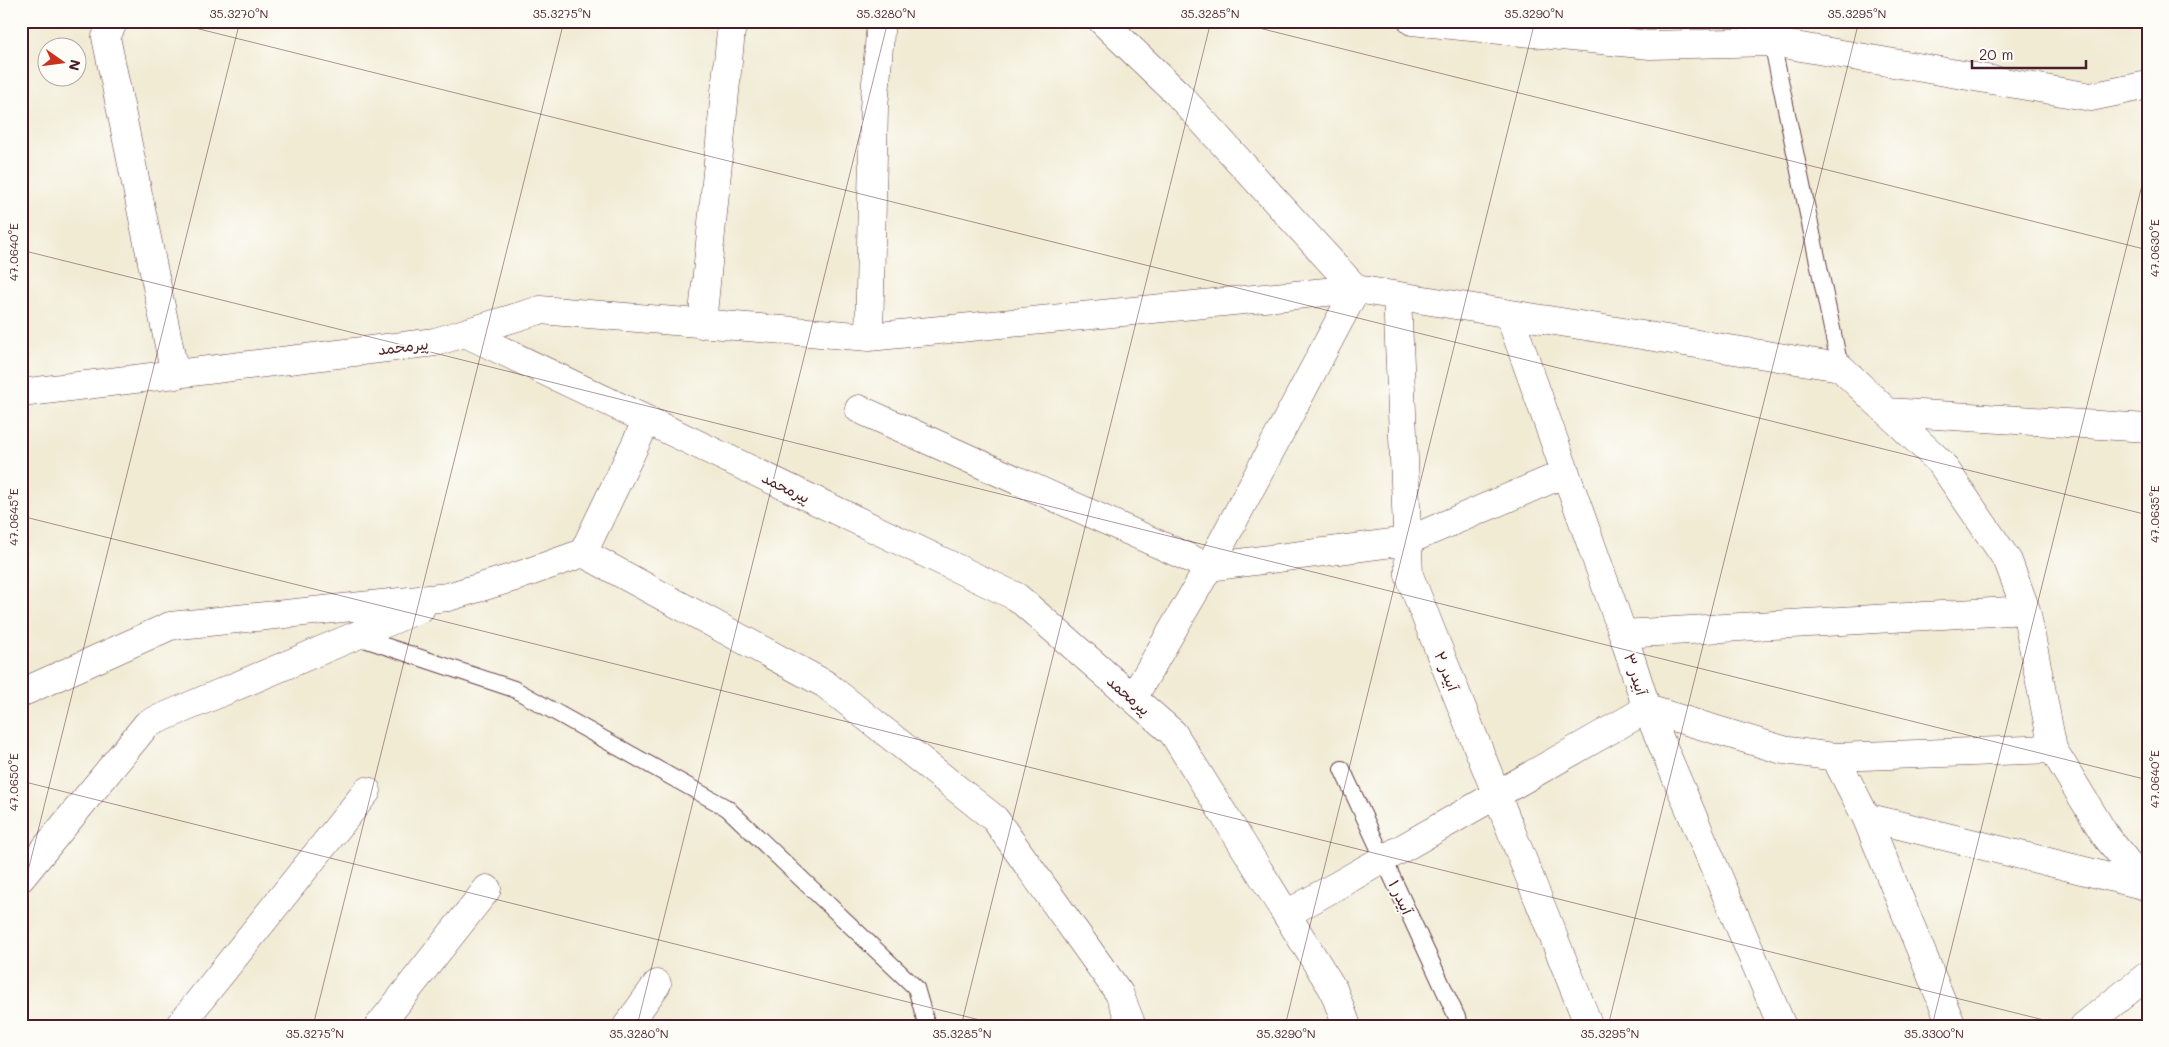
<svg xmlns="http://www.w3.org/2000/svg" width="2169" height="1047" font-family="Mali,'Playpen Sans Arabic',sans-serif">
<rect width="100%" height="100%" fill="#fdfcf7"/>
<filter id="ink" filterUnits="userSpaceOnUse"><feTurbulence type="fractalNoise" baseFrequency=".02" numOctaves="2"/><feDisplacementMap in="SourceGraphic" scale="10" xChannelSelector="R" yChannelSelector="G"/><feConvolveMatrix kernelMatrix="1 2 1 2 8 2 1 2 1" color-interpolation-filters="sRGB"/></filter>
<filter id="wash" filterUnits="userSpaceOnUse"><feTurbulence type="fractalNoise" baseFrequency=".0096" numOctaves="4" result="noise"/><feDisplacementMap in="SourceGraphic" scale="20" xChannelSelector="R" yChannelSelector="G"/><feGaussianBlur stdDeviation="1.12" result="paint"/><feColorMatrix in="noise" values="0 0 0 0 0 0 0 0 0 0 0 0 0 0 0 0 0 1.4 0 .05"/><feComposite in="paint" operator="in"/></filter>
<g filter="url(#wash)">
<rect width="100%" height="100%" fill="#f1ebd4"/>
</g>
<g filter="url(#ink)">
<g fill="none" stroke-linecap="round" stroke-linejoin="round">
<g stroke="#633e44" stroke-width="18">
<path id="service" d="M1751 21 1772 42 1840 367
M355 636 514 689 727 808 916 988 927 1026
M1342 769 1461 1026"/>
</g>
<g stroke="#633e44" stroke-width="29">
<path id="minor" d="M114 21 106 37 175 375
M1102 21 1177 93 1356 289 1209 567 1133 698
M1412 21 1650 45 1772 42 2091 97 2148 85
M1397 296 1409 575 1589 1026
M1509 314 1623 634 1647 709 1782 1026
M702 324 732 21
M465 333 1017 597 1173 733 1333 989 1347 1026
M869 337 874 108 881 21
M21 393 435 342 540 310 869 337 1356 289 1840 367 1941 463 2008 561 2026 610 2053 749 2105 835 2148 888
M859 409 1209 567 1407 541 1566 473
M1887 412 2148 428
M583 553 825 684 995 819 1119 993 1132 1026
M1623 634 2026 610
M21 693 170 626 448 597 518 576 583 553 647 420
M1835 757 1866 817 1952 1026
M1866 817 2146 886
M21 878 147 724 421 608
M1287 914 1647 709 1783 750 1835 757 2053 749
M179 1026 367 791
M379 1026 487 889
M627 1026 657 984"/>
</g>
<g stroke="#633e44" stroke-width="29">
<path id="secondary" d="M2084 1026 2148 975"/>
</g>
<use href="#service" stroke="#fff" stroke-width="16"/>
<use href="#minor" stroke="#fff" stroke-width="28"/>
<use href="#secondary" stroke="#fff" stroke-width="28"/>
</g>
</g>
<path fill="none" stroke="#4a1f2b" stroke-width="1" stroke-opacity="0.45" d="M167 21 2148 515M1231 21 2148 250M21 250 2148 780M21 516 2068 1026M21 781 1004 1026M21 899 240 21M313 1026 564 21M637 1026 888 21M961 1026 1211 21M1285 1026 1535 21M1608 1026 1859 21M1932 1026 2148 161"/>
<g text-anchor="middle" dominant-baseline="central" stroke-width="4" stroke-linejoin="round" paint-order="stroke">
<g font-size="15" fill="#4a1f2b" stroke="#fdfcf7">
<text transform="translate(403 346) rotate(-7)">پیرمحمد</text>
<text transform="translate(786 487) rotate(26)">پیرمحمد</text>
<text transform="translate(1447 671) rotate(69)">آبیدر ۲</text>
<text transform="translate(1636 674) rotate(72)">آبیدر ۳</text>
<text transform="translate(1129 695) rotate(41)">پیرمحمد</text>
<text transform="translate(1401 897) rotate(65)">آبیدر ۱</text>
</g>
</g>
<rect width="2169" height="1047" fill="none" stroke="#fdfcf7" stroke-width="55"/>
<g transform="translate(62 62) rotate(104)"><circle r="24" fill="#fdfcf7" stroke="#b5a4a5"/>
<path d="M0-4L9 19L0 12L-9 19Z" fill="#c8321e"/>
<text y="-8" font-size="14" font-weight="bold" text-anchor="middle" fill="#4a1f2b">N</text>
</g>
<path d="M1972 60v8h114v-8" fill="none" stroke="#4a1f2b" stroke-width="2.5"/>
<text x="1979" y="60" font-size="15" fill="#4a1f2b" stroke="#fdfcf7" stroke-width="4" paint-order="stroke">20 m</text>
<rect x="28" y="28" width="2114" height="992" fill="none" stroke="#4a1f2b" stroke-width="2"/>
<g font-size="12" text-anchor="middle" fill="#4a1f2b">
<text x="239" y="18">35.3270°N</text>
<text x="562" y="18">35.3275°N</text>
<text x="886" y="18">35.3280°N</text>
<text x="1210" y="18">35.3285°N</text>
<text x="1534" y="18">35.3290°N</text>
<text x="1857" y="18">35.3295°N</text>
<text transform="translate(2155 248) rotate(-90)" y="4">47.0630°E</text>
<text transform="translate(14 252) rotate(-90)" y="4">47.0640°E</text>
<text transform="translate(2155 514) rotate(-90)" y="4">47.0635°E</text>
<text transform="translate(14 517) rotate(-90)" y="4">47.0645°E</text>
<text transform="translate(2155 779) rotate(-90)" y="4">47.0640°E</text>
<text transform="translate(14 782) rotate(-90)" y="4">47.0650°E</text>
<text x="315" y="1038">35.3275°N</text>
<text x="639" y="1038">35.3280°N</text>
<text x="962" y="1038">35.3285°N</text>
<text x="1286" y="1038">35.3290°N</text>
<text x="1610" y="1038">35.3295°N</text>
<text x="1934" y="1038">35.3300°N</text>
</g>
</svg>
